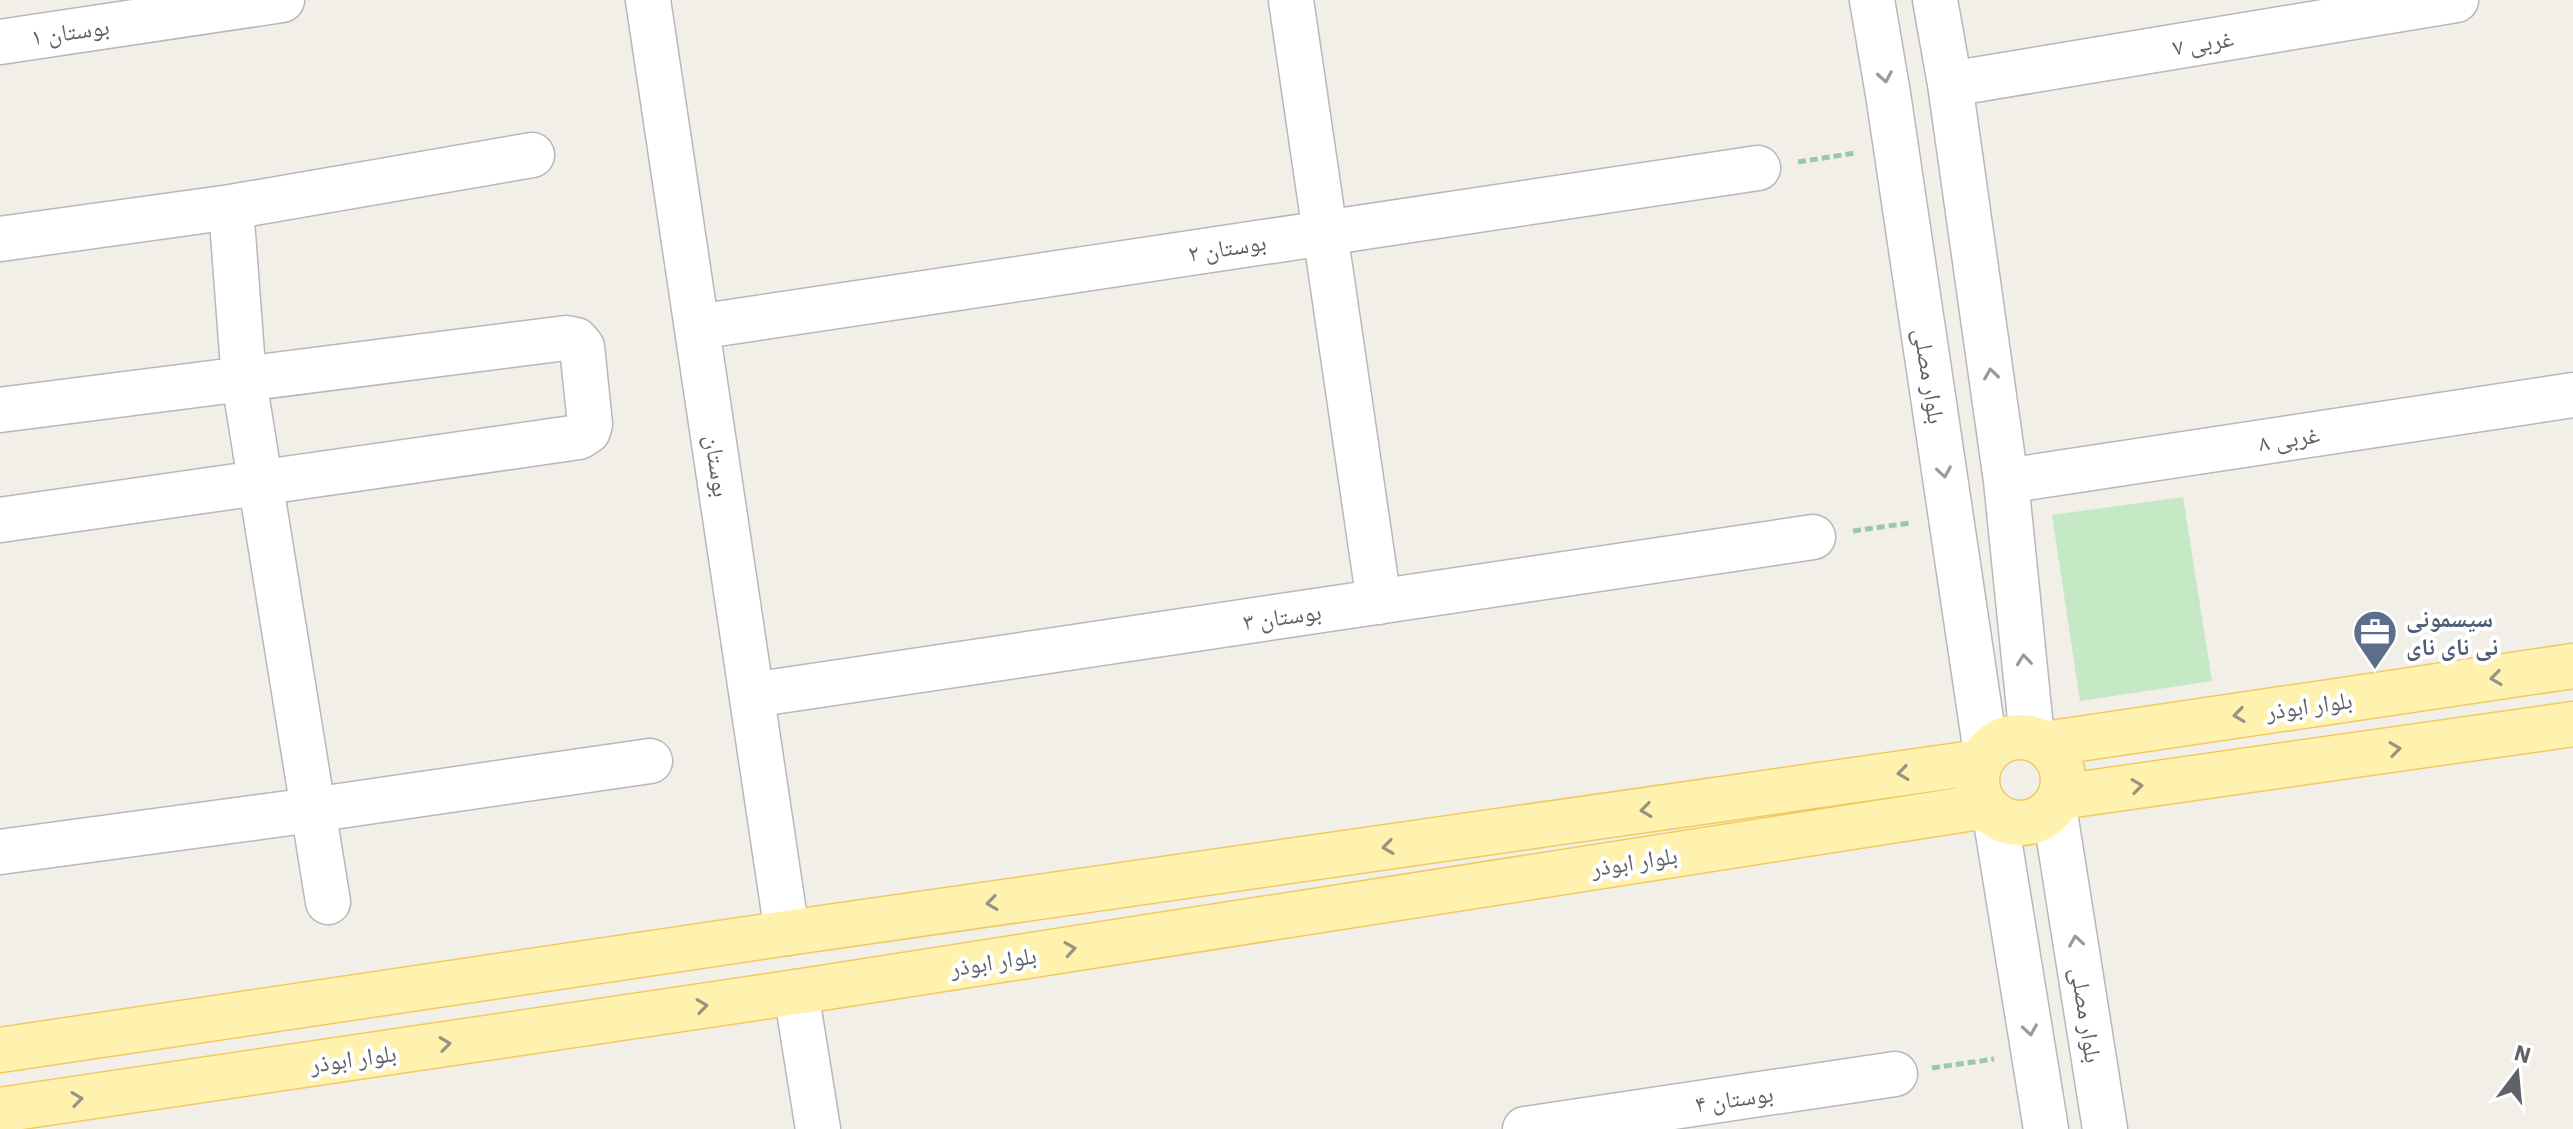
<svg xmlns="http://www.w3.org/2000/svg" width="2573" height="1129" font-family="'IBM Plex Sans','Noto Naskh Arabic',sans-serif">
<rect width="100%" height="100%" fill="#f1efe8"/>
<path fill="#c5e8c5" d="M2183 497 2212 681 2080 701 2052 515Z"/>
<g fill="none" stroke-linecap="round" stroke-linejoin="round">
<g stroke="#b5b8bc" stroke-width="47">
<path id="minor" d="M648 0 787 933
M1291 0 1379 602
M1872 0 1888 94 1986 753
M1935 0 1950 84 2006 481 2032 738
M0 42 282 0
M1950 84 2456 0
M231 207 244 381 328 902
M0 239 231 207 532 155
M697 327 1758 168
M0 410 566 338 576 340 582 347 590 424 588 431 579 437 0 520
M2006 481 2573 395
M752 695 1813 537
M2054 807 2105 1129
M1995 815 2046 1129
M0 852 312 810 650 761
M796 992 818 1129
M1525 1129 1895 1074"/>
</g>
<g stroke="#f2c960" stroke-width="47">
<path id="major" d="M1977 780a43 43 0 1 1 86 0a43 43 0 1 1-86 0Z
M2045 744 2573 666
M2060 797 2573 724
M0 1050 787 933 1980 762
M0 1110 796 992 1986 806"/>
</g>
<path stroke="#9cc7a9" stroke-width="5" stroke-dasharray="8 4" stroke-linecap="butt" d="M1798 162 1855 153
M1853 531 1910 523
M1932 1068 1994 1059"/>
<use href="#minor" stroke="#fff" stroke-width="44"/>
<use href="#major" stroke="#fff2af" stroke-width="44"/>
</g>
<defs><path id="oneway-chevron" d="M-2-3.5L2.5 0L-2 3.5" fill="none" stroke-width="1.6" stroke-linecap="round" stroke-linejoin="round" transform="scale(2)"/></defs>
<g stroke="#979a9d">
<use href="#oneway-chevron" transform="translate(1885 77) rotate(80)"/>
<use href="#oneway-chevron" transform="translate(1991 374) rotate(-98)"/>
<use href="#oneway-chevron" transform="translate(1944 472) rotate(81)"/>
<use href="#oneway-chevron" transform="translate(2024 660) rotate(-96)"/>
<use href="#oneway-chevron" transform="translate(2076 941) rotate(-99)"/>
<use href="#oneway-chevron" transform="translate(2030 1030) rotate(81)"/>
</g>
<g stroke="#979581">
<use href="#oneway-chevron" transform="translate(2496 678) rotate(172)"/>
<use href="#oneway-chevron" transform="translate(2239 715) rotate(172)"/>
<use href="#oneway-chevron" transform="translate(2395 749) rotate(-8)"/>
<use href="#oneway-chevron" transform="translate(1903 773) rotate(172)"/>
<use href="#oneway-chevron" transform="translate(2137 786) rotate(-8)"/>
<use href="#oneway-chevron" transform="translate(1646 810) rotate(172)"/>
<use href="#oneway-chevron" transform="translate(1388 847) rotate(172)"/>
<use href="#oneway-chevron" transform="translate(992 903) rotate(172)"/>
<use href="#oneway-chevron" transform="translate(1070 949) rotate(-9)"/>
<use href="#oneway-chevron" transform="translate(702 1006) rotate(-8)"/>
<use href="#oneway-chevron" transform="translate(445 1044) rotate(-8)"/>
<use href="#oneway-chevron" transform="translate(77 1099) rotate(-8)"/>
</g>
<defs>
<g id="office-pin" transform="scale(2.3)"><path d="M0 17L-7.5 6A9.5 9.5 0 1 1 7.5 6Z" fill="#5c6f8a" stroke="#fff"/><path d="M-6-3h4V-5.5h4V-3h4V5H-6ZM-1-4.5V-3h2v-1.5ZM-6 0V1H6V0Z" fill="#fff"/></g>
</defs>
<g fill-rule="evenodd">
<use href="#office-pin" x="2375" y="632"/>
</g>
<g text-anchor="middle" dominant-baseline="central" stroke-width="8" stroke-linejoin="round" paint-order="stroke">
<g font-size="24" fill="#5f6368" stroke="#fff">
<text transform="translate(70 31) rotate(-8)">بوستان ۱</text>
<text transform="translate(2203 42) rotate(-9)">۷ غربی</text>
<text transform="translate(1227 247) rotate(-9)">بوستان ۲</text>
<text transform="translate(1930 376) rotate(81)">بلوار مصلی</text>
<text transform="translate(2289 438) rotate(-9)">۸ غربی</text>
<text transform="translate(718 466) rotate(82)">بوستان</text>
<text transform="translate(1282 616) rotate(-8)">بوستان ۳</text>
<text transform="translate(2309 705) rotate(-8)">بلوار ابوذر</text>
<text transform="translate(1634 861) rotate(-9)">بلوار ابوذر</text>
<text transform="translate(993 961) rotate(-9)">بلوار ابوذر</text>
<text transform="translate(2087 1015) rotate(81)">بلوار مصلی</text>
<text transform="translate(353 1058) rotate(-8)">بلوار ابوذر</text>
<text transform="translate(1734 1098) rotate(-8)">بوستان ۴</text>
</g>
<g font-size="24" font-weight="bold" fill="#4e5e75" stroke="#fff" text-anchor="start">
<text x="2406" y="618">سیسمونی<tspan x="2406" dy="28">نی نای نای</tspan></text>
</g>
</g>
<g transform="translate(2517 1073) rotate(16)" stroke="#ffffff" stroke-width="6" paint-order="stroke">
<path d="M0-6L14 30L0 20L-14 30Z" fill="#5f6368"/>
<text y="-12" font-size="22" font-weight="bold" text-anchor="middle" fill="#5f6368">N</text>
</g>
</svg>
